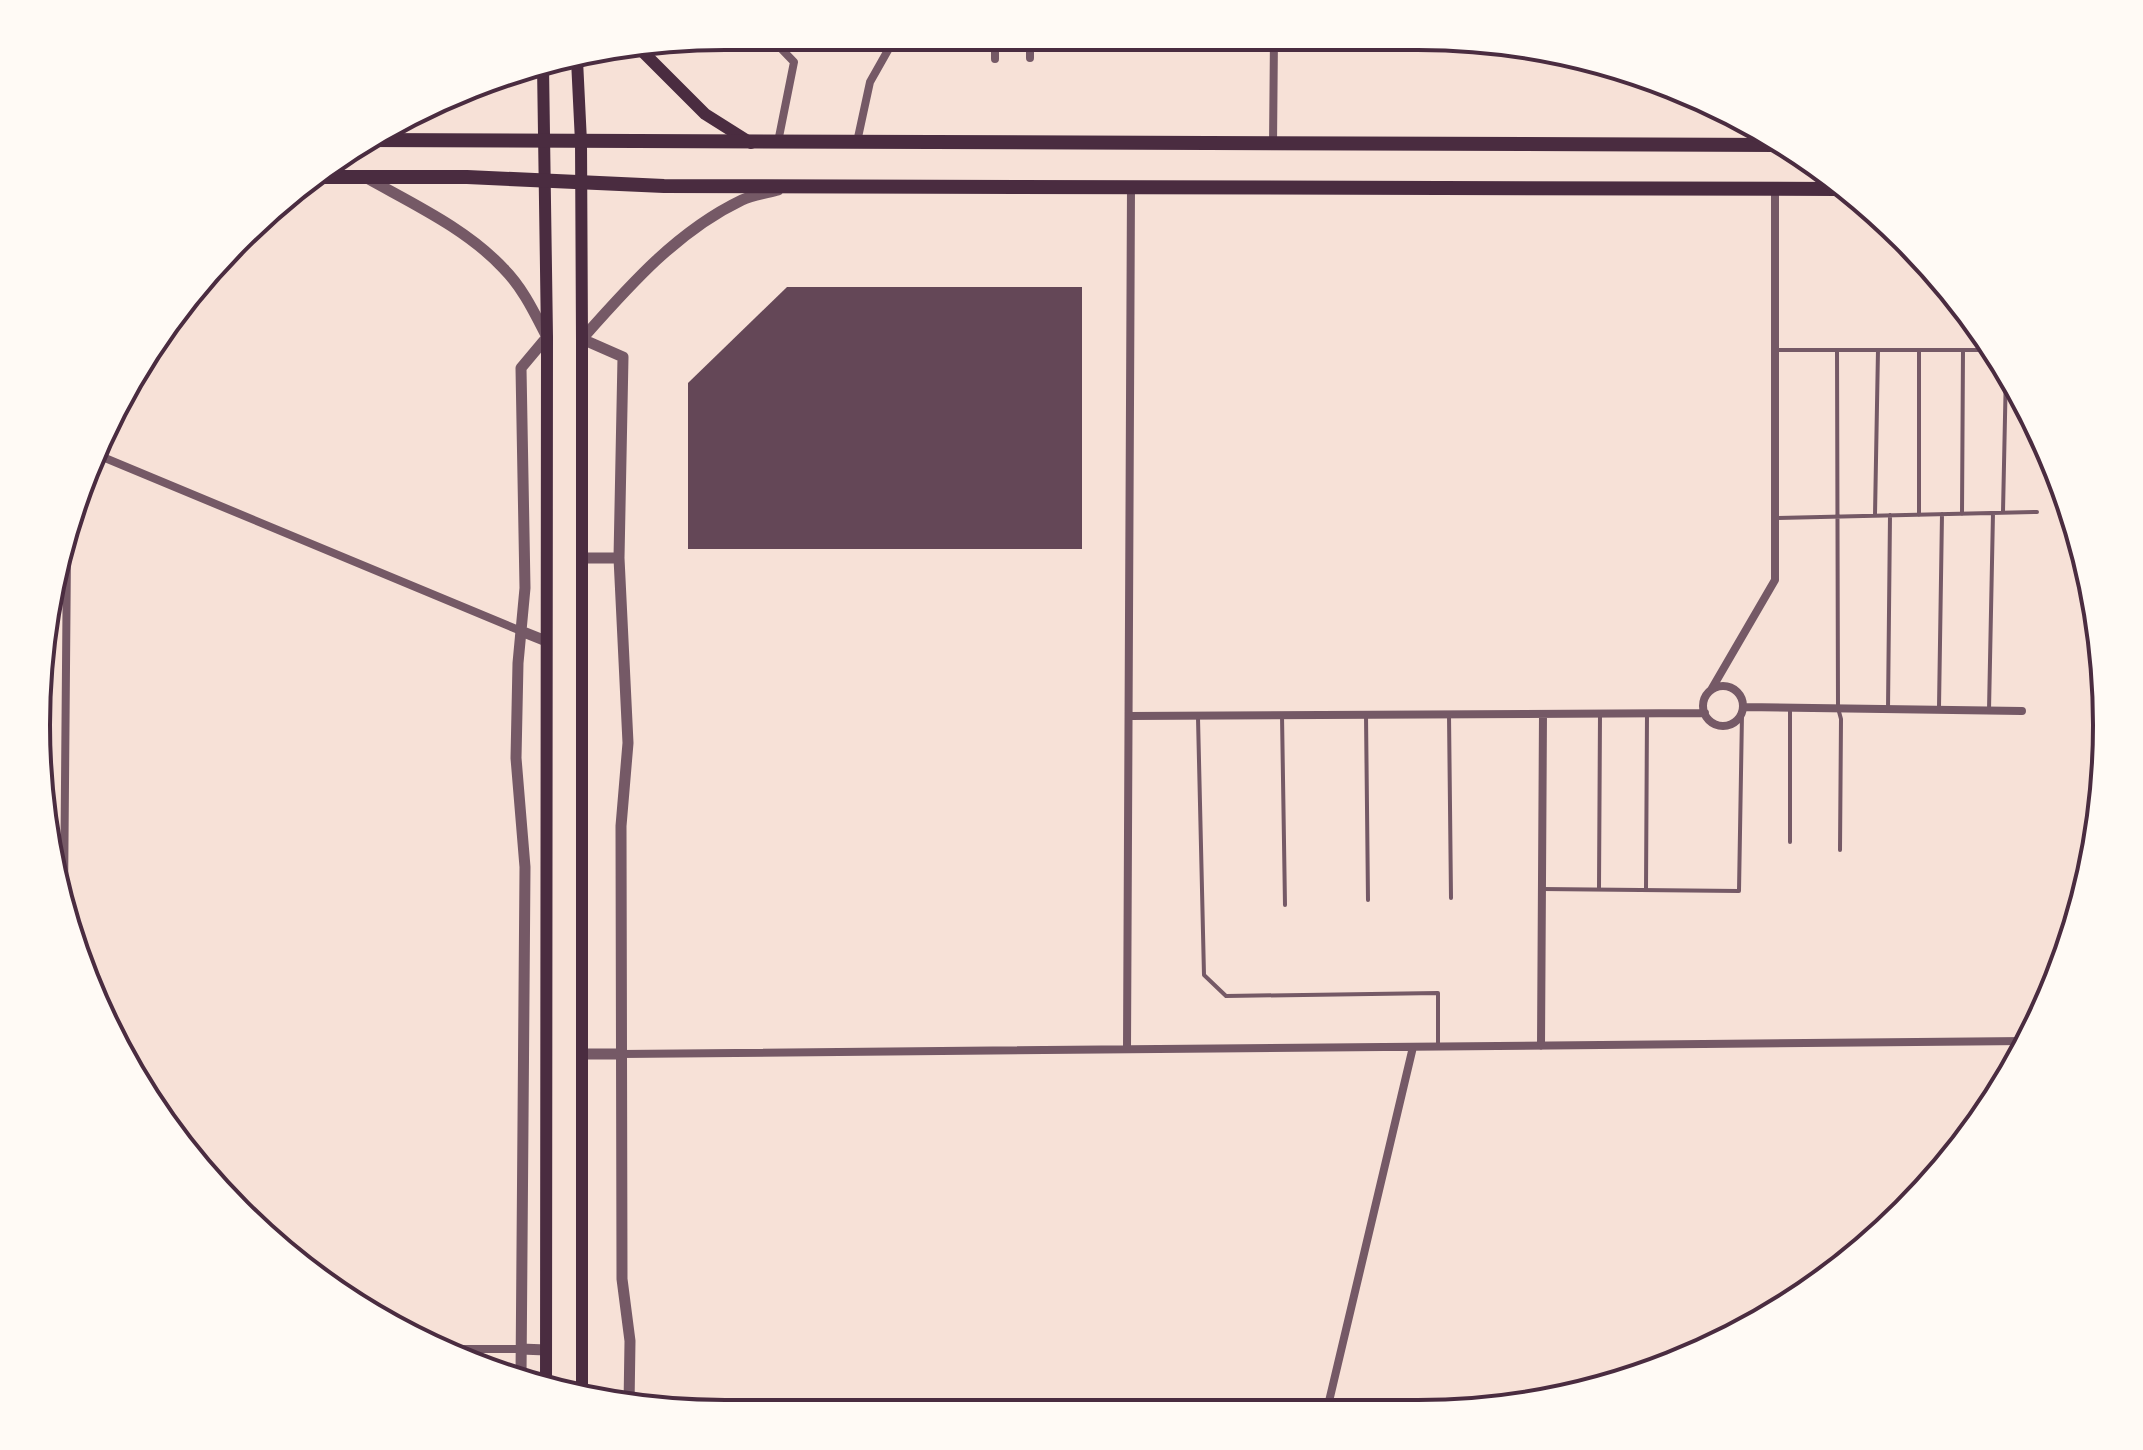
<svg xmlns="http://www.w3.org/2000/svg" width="2143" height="1450" font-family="'Libre Baskerville',serif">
<rect width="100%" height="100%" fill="#f7e1d7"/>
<path fill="#644757" d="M787 287H1082V549H688V383Z"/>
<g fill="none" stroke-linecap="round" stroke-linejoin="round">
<path stroke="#755966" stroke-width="4" d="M1777 350H1995
M1837 350 1838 708 1841 719 1840 850
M1919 350V515
M2003 512 2006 370
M1962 514 1963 350
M1875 515 1878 350
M1776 518 2037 512
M1939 707 1942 514
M1888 709 1890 515
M1989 710 1993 513
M1282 715 1285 905
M1366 715 1368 900
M1449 715 1451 898
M1198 718 1204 975 1226 996 1438 993V1045
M1790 842V708
M1542 889 1739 891 1742 714
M1599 889 1600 714
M1646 890 1647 714"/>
<path stroke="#755966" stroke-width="8" d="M769 36 794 62 778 142
M995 36V59
M1030 36V58
M857 142 870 82 896 36
M1273 144 1274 36
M93 453 521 631
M1703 706a20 20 0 1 1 40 0a20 20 0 1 1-40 0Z
M1711 690 1775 580V188
M1743 707 2022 711
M1129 716 1705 713
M2092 866 2098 637
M64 899 67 552
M1541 1046 1543 714
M1127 1049 1131 187
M621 1054 2026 1041
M439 1349H521
M1326 1414 1413 1047"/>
<path stroke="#755966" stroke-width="11" d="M365 177C413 204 467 229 504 269 523 288 535 314 547 337L521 368 525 588 518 663 516 758 525 867 521 1377
M582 558H619
M521 631 546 641
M583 1054H621
M521 1349 546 1350
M629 1405 630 1341 622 1279 621 826 628 743 619 558 623 357 582 339C629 286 677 231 742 200 753 195 767 193 778 190"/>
<path stroke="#4a2c40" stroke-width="12" d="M641 50 705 114 751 143
M577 60 581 142 582 339V1398
M543 66 547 337 546 1386"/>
<path stroke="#4a2c40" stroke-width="14" d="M366 140 1776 145
M316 177H467L664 186 1837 189"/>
</g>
<path d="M0 0H2143V1450H0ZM725 50H1418A675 675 0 0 1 2093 725V725A675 675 0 0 1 1418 1400H725A675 675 0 0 1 50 725V725A675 675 0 0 1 725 50Z" fill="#fffaf5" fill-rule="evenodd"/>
<path fill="none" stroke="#4a2c40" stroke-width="4" d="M725 50H1418A675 675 0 0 1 2093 725V725A675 675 0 0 1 1418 1400H725A675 675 0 0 1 50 725V725A675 675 0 0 1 725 50Z"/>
</svg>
